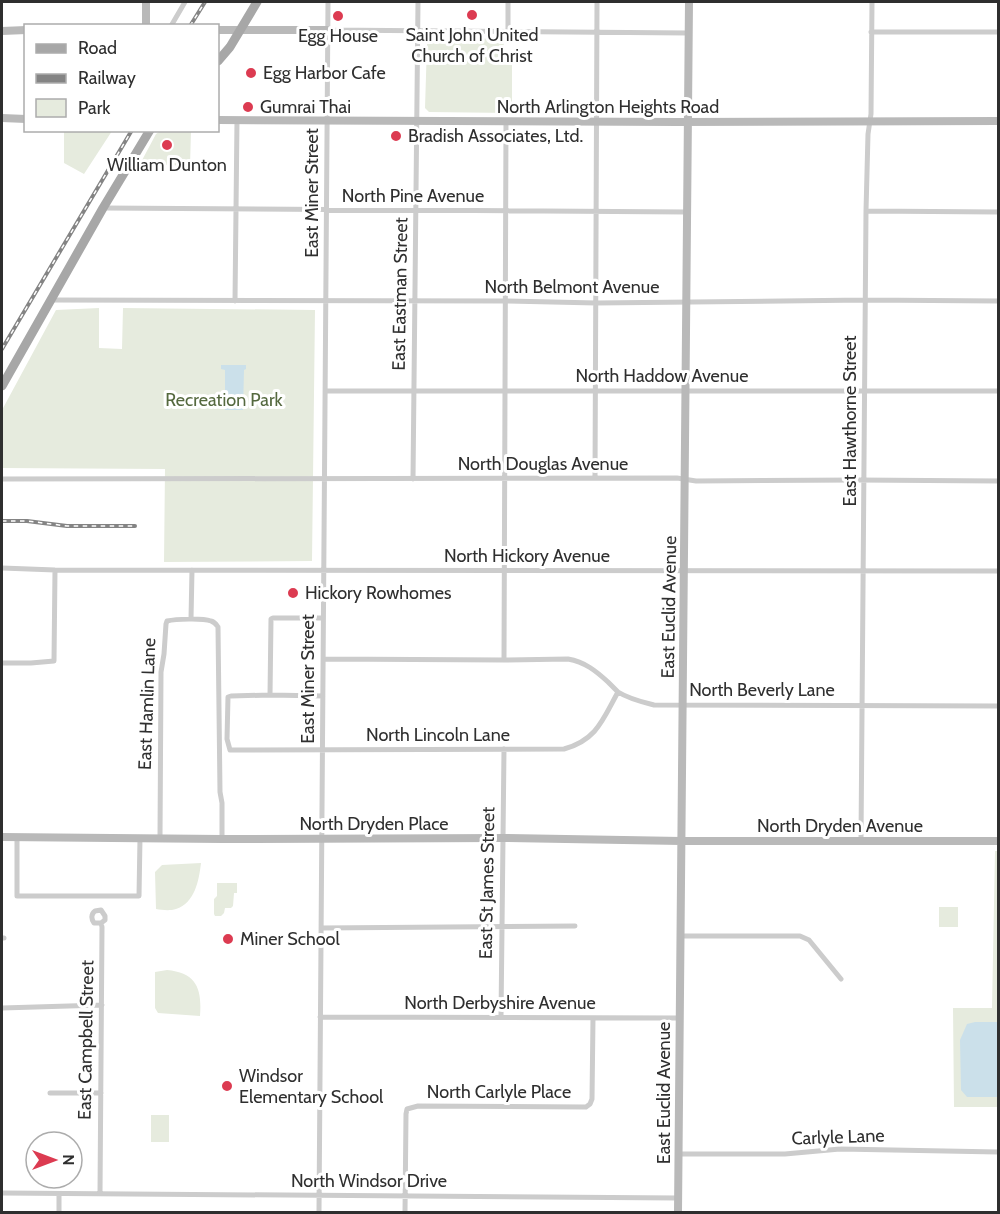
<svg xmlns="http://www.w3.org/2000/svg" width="1000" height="1214" font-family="Cabin,sans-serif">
<rect width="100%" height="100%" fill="#fff"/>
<path fill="#e6ebde" d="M504 38 503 61H512V113L429 112 425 108 427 44 433 40Z
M162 130 191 131 190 166 140 164 156 134Z
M64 131H112L84 174 64 163Z
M99 308V348L122 349 123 308 315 310 312 561 164 562 165 469 2 468V410L56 310Z
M995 851H998V1107H954L953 1008H992Z
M201 863C199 880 195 903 176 909 170 911 162 910 156 909L155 872 162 865Z
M217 883H237V893H234L233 906 231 908H225L224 913 221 916H215L214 914V899L217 896Z
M939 907H958V927H939Z
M167 970C197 973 202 989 200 1016L158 1013 155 1008V972Z
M151 1115H169V1142H151Z"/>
<path fill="#cbe0ea" d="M221 365H246V369L244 370 243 410H225V370L221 369Z
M975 1022H998V1097H967L961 1090 960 1040 967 1024Z"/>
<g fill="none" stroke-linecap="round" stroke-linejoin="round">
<path stroke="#ccc" stroke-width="5" d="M171 26 185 2
M328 30 688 33
M508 32V2
M871 32H998
M103 208C298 211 492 212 686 212
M866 211 998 212
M51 300 505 301 596 303 865 300 998 301
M235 301 237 120
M325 391H998
M595 478 597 2
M2 479 677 478 696 481 857 480 998 481
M413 479 418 2
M2 568 55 570 998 571
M323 618H273L271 619 270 695 231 696 228 697 227 739 230 750 564 749C597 740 603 719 618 692
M191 619 192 570
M323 659 504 660 568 659C585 662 596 671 608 682 611 685 615 689 618 692 629 699 642 702 654 705L998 706
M504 660 506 121
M2 663H31L54 661 55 570
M270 695 323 696
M17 837V896H139L140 838
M160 838 161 672 164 654 166 624 167 621C176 619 202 618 211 621 215 622 216 624 218 627L220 792 222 803V839
M861 840 866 211 868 134 871 114 872 2
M321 928 575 926
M681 936H800L809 940 841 979
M2 938H4
M2 1008 102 1005
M320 1017 680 1018
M501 1017 504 749
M50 1093H101
M679 1154H785L840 1149 998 1152
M2 1193 678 1198
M100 1194 102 927 101 923 105 920V916L101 910 95 911C91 914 91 919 94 923H101
M59 1212V1194
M319 1212 328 2
M405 1212 406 1114 407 1109 418 1106 586 1107 590 1104 592 1099 593 1018"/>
<path stroke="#b9b9b9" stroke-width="8" d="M146 26V2
M218 30H328
M2 31 26 30
M2 118 26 119
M218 120 679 122 998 121
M2 837 222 839 503 838 681 841H998
M678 1212 689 2"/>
<path stroke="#a7a7a7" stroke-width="9" d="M218 61 230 47 257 2
M2 386 103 208 150 130"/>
<g stroke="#848484" stroke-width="4">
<path id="rail" d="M190 26 205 2
M2 349 132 130
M2 521H27L67 526H135"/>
</g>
<use href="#rail" stroke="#fff" stroke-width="1.5" stroke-dasharray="4.5" stroke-linecap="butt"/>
</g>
<g fill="#dc3b51" stroke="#fff" stroke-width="2">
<circle cx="472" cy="15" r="6"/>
<circle cx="338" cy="16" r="6"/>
<circle cx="251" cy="73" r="6"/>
<circle cx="248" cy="107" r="6"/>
<circle cx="396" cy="136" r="6"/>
<circle cx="167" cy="145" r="6"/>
<circle cx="293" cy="593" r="6"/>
<circle cx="228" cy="939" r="6"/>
<circle cx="227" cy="1086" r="6"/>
</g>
<g text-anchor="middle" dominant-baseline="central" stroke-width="6" stroke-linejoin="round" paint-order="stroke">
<g font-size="18" fill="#2f2f2f" stroke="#fff" text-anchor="start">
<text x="472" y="35" text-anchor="middle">Saint John United<tspan x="472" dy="21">Church of Christ</tspan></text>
<text x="338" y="36" text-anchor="middle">Egg House</text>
<text x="263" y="73">Egg Harbor Cafe</text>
<text x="260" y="107">Gumrai Thai</text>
<text x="408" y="136">Bradish Associates, Ltd.</text>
<text x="167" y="165" text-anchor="middle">William Dunton</text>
<text x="305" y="593">Hickory Rowhomes</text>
<text x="240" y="939">Miner School</text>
<text x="239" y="1076">Windsor<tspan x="239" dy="21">Elementary School</tspan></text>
</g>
<g font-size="18" fill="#2f2f2f" stroke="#fff">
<text x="608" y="107">North Arlington Heights Road</text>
<text transform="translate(312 193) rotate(-90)">East Miner Street</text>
<text x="413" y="196">North Pine Avenue</text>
<text x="572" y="287">North Belmont Avenue</text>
<text transform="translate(400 294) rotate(-89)">East Eastman Street</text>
<text x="662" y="376">North Haddow Avenue</text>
<text transform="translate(850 421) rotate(-90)">East Hawthorne Street</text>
<text x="543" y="464">North Douglas Avenue</text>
<text x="527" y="556">North Hickory Avenue</text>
<text transform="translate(669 607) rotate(-89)">East Euclid Avenue</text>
<text transform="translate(308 679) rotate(-90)">East Miner Street</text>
<text x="762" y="690">North Beverly Lane</text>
<text transform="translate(147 704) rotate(-88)">East Hamlin Lane</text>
<text x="438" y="735">North Lincoln Lane</text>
<text x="374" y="824">North Dryden Place</text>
<text x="840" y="826">North Dryden Avenue</text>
<text transform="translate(487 883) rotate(-89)">East St James Street</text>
<text x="500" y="1003">North Derbyshire Avenue</text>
<text transform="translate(86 1040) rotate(-89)">East Campbell Street</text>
<text x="499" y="1092">North Carlyle Place</text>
<text transform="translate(664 1093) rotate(-90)">East Euclid Avenue</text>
<text transform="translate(838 1137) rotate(-2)">Carlyle Lane</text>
<text x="369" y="1181">North Windsor Drive</text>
</g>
<g font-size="18" fill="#55693f" stroke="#fff">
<text x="224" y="400">Recreation Park</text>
</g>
</g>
<rect width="1000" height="1214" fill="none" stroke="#2f2f2f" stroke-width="6"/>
<rect x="24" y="24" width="195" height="108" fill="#ffffff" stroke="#acacac" stroke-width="1.5"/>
<rect x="36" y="44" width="30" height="9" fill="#a7a7a7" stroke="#acacac" stroke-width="1.5"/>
<text x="78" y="54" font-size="18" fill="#2f2f2f">Road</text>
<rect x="36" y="74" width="30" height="9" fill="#848484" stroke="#acacac" stroke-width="1.5"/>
<text x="78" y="84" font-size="18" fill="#2f2f2f">Railway</text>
<rect x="36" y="99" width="30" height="18" fill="#e6ebde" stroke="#acacac" stroke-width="1.5"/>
<text x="78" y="114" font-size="18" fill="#2f2f2f">Park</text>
<g transform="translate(54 1160) rotate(90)"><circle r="28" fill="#ffffff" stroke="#acacac" stroke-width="1.5"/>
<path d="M0-4.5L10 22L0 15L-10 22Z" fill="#dc3b51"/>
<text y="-9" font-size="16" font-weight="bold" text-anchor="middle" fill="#2f2f2f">N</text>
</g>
</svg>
